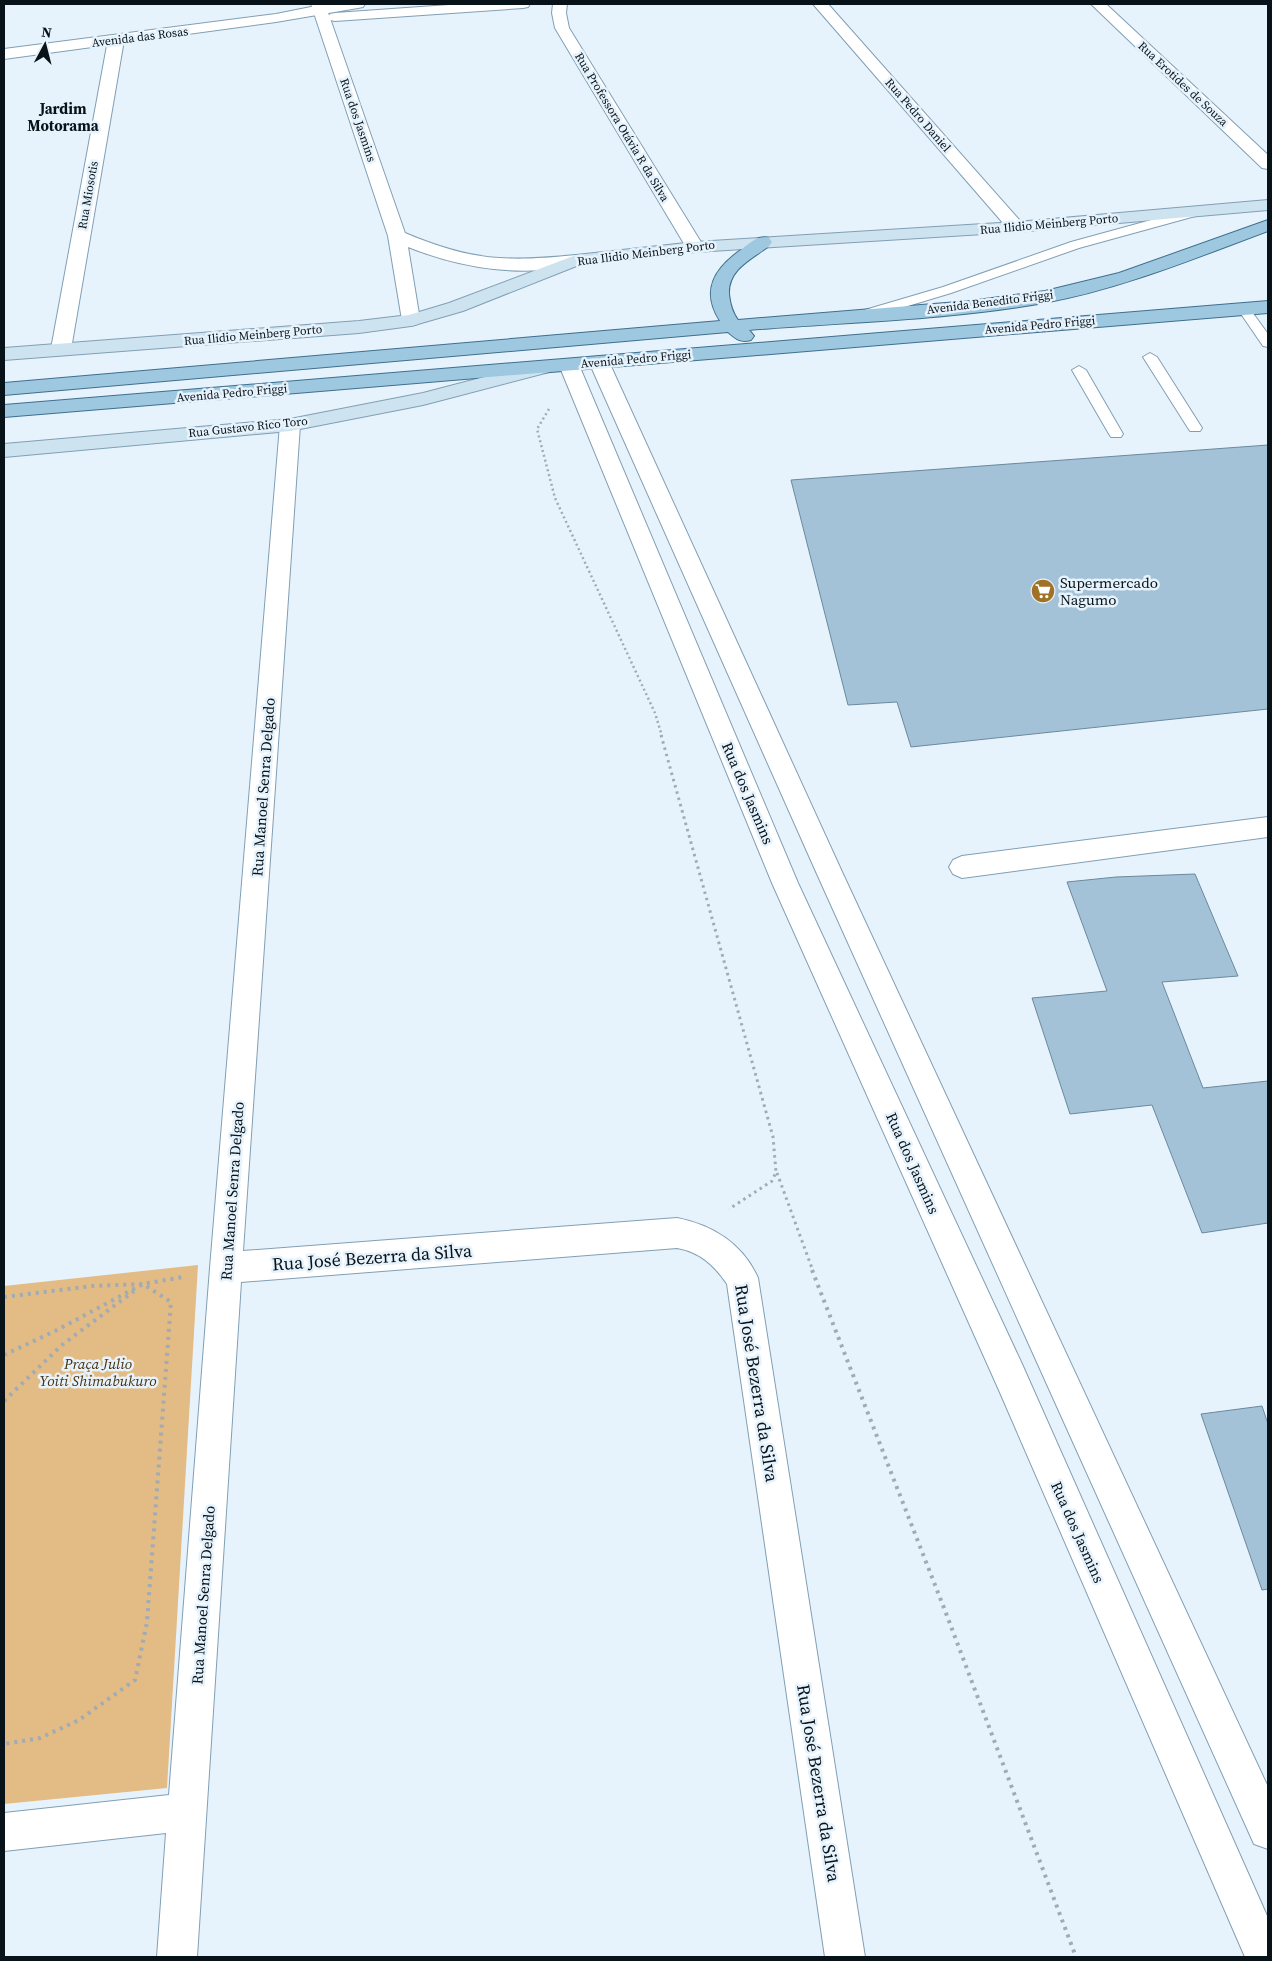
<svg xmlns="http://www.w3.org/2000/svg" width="1272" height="1961" font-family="'Source Serif 4',serif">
<rect width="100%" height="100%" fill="#e7f3fc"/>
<path fill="#e3bb84" d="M198 1265 167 1788 4 1804V1286Z"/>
<path fill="#a3c2d7" stroke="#6b899d" d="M1268 445V709L911 747 897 702 848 705 791 480Z
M1195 874 1238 976 1162 982 1203 1088 1268 1081V1223L1202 1233 1152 1105 1070 1114 1032 998 1107 991 1067 882 1116 877Z
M1262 1406 1268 1424V1589L1262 1590 1201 1414Z"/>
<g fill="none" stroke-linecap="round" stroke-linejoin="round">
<g stroke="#819fb4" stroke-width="2">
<path id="service" d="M1195 208 1199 209 1201 212 1199 215 1079 248 951 293 868 318 863 319 857 315 858 312 943 287 1071 242Z
M1243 304 1247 305 1268 334V347L1263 346 1237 308Z
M1150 353 1157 357 1202 428 1200 431H1190L1188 428 1143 357Z
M1079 366 1086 370 1123 434 1121 437H1111L1109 434 1072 370Z"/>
</g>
<g stroke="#819fb4" stroke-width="2">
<path id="minor" d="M311 4H325L405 233C471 261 506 262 576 255L582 256 585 260 582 264C524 278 463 269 408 247L420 320 418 324 411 326 404 324 402 320 388 236Z
M553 4H567L566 13 569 28 704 247 701 251 695 252 689 251 686 247 555 28 552 13Z
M813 4H828L1022 223 1025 227 1022 231 1016 232 1010 231Z
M1091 4H1106L1268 155V169L1262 168Z
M116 35 121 37 124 40 71 349 68 353 61 355 54 353 51 349 108 40 111 37Z
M599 356 606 358 609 362 843 874 1268 1787V1849L1254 1844 817 874 589 362 592 358Z
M569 359 576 361 579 365 798 883 1022 1364 1268 1918V1957H1245L998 1388 772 883 559 365 562 361Z
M290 419 297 421 300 425 243 1251 677 1218C713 1225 743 1244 758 1278L865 1957H825L727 1284C714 1265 700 1252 677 1248L241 1282 197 1957H157L166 1833 4 1851V1813L169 1795 210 1268 280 425 283 421Z
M1268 817V837L962 878 953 874 949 867 953 860 962 856Z"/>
</g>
<g stroke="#819fb4" stroke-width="2">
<path id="tertiary" d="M326 4H365L363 7 358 8 276 22 4 59V49L276 14Z
M463 4H530L528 7 523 8 335 21 330 20 328 17 330 14 335 13Z"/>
</g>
<g stroke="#819fb4" stroke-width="2">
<path id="secondary" d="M1268 200V210L1016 232 695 252 579 265 463 311 411 326 359 333 4 360V348L359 321 409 315 449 303 576 255 695 242 1016 222Z
M546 361 553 363 556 367 553 371 423 405 290 431 4 457V444L290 419 423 393Z"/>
</g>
<g stroke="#3f6f8d" stroke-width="2">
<path id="primary" d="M1268 220V231C1195 258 1121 289 1044 303 947 320 847 322 749 330L754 336 751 340C740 343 736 339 728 332L4 395V383L720 321C700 290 715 268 742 249 751 242 758 235 769 238L772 242 769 246C752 259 728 269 729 294 730 303 732 312 738 320L970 301 1045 291 1119 273Z
M1268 301V313L4 417V405Z"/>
</g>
<path stroke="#a0abb4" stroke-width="2.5" stroke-dasharray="2 3" stroke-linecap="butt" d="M549 409 537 429 555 498 655 713 662 736"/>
<path stroke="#a0abb4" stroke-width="3" stroke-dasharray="2.5 4" stroke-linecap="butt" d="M661 735 773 1137 776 1172 772 1181 729 1209
M777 1173 813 1271"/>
<path stroke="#a0abb4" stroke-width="4" stroke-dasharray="3 5" stroke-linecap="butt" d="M812 1270 944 1608 1076 1957
M4 1297 92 1286 143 1284 171 1302 147 1622 135 1680 79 1720 40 1738 4 1744
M4 1355 57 1330 143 1284 183 1277
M4 1401 62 1345 134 1291"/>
<use href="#service" fill="#fff" fill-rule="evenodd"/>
<use href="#minor" fill="#fff" fill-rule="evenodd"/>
<use href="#tertiary" fill="#fff" fill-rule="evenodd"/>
<use href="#secondary" fill="#cee3f0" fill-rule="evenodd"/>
<use href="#primary" fill="#9ec7e0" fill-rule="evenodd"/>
</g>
<defs>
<g id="supermarket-disc" transform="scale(1.25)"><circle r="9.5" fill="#a17125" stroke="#e7f3fc"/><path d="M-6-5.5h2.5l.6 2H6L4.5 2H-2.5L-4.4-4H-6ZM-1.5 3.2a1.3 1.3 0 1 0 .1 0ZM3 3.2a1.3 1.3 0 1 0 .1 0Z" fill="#fff"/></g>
</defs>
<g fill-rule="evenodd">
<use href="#supermarket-disc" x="1043" y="591"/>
</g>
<g text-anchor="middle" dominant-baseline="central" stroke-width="5" stroke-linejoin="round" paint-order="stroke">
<g font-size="12" fill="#071219" stroke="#e7f3fc">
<text transform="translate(140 37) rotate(-7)">Avenida das Rosas</text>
<text transform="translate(1183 84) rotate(43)">Rua Erotides de Souza</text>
<text transform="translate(918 115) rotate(49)">Rua Pedro Daniel</text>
<text transform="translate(358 120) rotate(71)">Rua dos Jasmins</text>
<text transform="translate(622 127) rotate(59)">Rua Professora Otávia R da Silva</text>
<text transform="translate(88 195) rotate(-80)">Rua Miosotis</text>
<text transform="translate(1049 224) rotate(-5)">Rua Ilidio Meinberg Porto</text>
<text transform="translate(646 253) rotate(-7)">Rua Ilidio Meinberg Porto</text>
<text transform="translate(990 302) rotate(-7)">Avenida Benedito Friggi</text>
<text transform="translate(1040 325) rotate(-5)">Avenida Pedro Friggi</text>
<text transform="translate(253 335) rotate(-5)">Rua Ilidio Meinberg Porto</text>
<text transform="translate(636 359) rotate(-5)">Avenida Pedro Friggi</text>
<text transform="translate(232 393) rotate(-5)">Avenida Pedro Friggi</text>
<text transform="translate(248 427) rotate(-6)">Rua Gustavo Rico Toro</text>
</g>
<g font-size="15" font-weight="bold" fill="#071219" stroke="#e7f3fc">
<text x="63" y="108">Jardim<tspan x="63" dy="17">Motorama</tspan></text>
</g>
<g font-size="15" fill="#071219" stroke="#e7f3fc" text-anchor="start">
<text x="1060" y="582">Supermercado<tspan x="1060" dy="17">Nagumo</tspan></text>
</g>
<g font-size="15" fill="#071219" stroke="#e7f3fc">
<text transform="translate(263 787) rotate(-86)">Rua Manoel Senra Delgado</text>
<text transform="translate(748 793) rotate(67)">Rua dos Jasmins</text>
<text transform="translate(913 1163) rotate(66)">Rua dos Jasmins</text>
<text transform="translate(232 1191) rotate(-86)">Rua Manoel Senra Delgado</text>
<text transform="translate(1078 1532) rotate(66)">Rua dos Jasmins</text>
<text transform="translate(203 1595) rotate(-86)">Rua Manoel Senra Delgado</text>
</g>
<g font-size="15" font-style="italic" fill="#49320e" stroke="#e7f3fc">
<text x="98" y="1363">Praça Julio<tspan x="98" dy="17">Yoiti Shimabukuro</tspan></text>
</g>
<g font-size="18" fill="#071219" stroke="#e7f3fc">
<text transform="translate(372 1257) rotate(-4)">Rua José Bezerra da Silva</text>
<text transform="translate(757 1383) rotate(81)">Rua José Bezerra da Silva</text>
<text transform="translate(819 1783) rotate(81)">Rua José Bezerra da Silva</text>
</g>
</g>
<rect width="1272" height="1961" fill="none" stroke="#071219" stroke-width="10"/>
<g transform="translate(45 45) rotate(7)" stroke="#e7f3fc" stroke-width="4" paint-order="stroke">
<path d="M0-4L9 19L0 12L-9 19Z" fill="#071219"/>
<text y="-8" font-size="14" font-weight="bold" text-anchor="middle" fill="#071219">N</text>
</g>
</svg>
